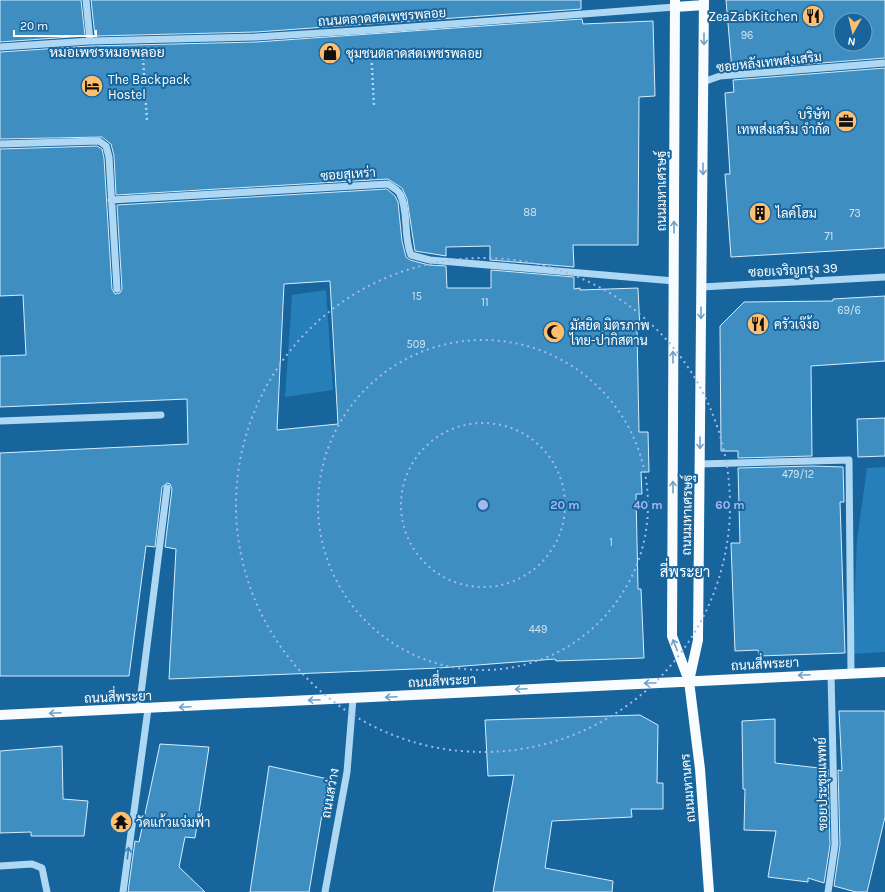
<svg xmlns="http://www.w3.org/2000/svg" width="885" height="892" font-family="Karla,Sarabun,sans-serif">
<rect width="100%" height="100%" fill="#17659c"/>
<path fill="#267fb9" d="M326 290 333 390 285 397 292 295Z
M885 467V652L852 654 857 540 867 468Z"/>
<path fill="#3f8ec2" stroke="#d5edfd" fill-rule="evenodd" d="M0 0H81L85 36 0 42Z
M91 0H581V9L256 32 95 36Z
M726 0H885V58L732 70ZM841 20H865V44H841Z
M582 19 583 24 653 21 655 96 639 97 638 245H573L574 267 490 260V246L446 247V256L415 251 407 199 402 188 388 179 116 195 114 156 111 144 102 137 0 139V52L90 46 256 42Z
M885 68V248L731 257 725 174H730L725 93 734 92 733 80Z
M97 146 102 149 104 158 112 289 115 294 120 293 122 289 117 205 387 189 395 196 398 202 402 241 406 257 410 260 429 265 446 266 447 288H491V270L574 277V289L580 288V290L638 288 640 330H637L639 432H648L649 472H641L642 494H636L638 589H641L644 658 556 661 555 659 439 668 169 679 176 549 165 547 172 489 170 484 167 483 162 487 155 547 146 546 129 676H0V453L188 444 187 399 0 407V356L26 355 23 295 0 296V149ZM330 281 338 424 277 430 284 284Z
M885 296V361L811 366 812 456 738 458V451H721L720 326 744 302 833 301V299Z
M885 418V456L858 457 857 419Z
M812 466 843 467 844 502H840L845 653 759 656 758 650 735 651 731 543H740L738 468Z
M839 711H885V817L867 892H856L834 886 840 845 838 770 842 771Z
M640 715 658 725 657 783H663V809H631L632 817 552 821 545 868 613 881 612 892H493L514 775 488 776 485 720Z
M775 719V763L828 769 830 845 824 883 808 878V882L768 877 776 831 744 830 745 789H743L742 721Z
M160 744 209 747 195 838 185 837 179 867 205 892H128L135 841 139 842Z
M62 746 63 799 88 801 84 836H31V832L0 833V751Z
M269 766 328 779 309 892H250Z"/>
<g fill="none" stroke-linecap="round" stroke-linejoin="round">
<path stroke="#add7f2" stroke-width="2.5" stroke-dasharray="2 3" stroke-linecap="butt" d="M371 48 374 106
M143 58 147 121"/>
<path stroke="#add7f2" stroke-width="7" d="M86 0 90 41
M0 47 90 41 256 37 371 30 675 7
M703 82 720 76 885 63
M0 144 99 141 106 146 109 157 117 289
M111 200 388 184C392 187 398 190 400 194 409 211 403 236 411 255L430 260 674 281
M702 287 885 277
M0 421 161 415
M700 464 849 460 851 673
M139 709 167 488
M0 866 32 864 42 868 47 892
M123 892 148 709
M325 892 347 772 353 698
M828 892 835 845 831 674"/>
<path stroke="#f8fcff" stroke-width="10" d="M675 0 672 636 689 681 700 769 709 892
M675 7 704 5
M689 681 698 640 704 0
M0 715 885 672"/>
</g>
<defs><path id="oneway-shaft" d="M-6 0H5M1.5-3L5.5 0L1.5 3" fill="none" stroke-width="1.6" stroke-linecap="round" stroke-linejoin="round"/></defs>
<g stroke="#71a1c4">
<use href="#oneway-shaft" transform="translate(704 39) rotate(90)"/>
<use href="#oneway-shaft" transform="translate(703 169) rotate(90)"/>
<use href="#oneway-shaft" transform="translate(674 227) rotate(-90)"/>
<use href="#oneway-shaft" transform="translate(701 313) rotate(90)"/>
<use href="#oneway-shaft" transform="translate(673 357) rotate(-90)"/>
<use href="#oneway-shaft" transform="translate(700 443) rotate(90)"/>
<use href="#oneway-shaft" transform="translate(673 487) rotate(-91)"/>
<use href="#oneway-shaft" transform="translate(675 645) rotate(-112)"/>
<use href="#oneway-shaft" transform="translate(804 675) rotate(177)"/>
<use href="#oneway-shaft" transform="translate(650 683) rotate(177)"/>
<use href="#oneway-shaft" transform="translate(521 689) rotate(177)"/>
<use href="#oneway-shaft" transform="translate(391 697) rotate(177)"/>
<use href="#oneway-shaft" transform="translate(314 700) rotate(177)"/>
<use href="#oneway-shaft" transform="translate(185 707) rotate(177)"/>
<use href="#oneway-shaft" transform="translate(55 713) rotate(177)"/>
</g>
<use stroke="#3c82b2" href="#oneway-shaft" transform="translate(128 853) rotate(-83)"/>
<g fill="none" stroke="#a5b8ef" stroke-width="2" stroke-dasharray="2 4">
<circle cx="483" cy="505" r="82"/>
<circle cx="483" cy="505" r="165"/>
<circle cx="483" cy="505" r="247"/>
</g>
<defs>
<g id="restaurant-disc" transform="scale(1.15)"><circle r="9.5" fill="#ffbf6e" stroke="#17659c"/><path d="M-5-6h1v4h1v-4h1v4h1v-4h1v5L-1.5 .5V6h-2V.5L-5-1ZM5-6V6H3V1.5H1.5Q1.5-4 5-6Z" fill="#111"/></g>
<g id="shop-disc" transform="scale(1.15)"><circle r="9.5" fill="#ffbf6e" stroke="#17659c"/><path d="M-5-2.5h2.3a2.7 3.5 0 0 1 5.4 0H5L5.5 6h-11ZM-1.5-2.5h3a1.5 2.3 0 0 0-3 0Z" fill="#111"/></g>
<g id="hotel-disc" transform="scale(1.15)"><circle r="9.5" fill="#ffbf6e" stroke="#17659c"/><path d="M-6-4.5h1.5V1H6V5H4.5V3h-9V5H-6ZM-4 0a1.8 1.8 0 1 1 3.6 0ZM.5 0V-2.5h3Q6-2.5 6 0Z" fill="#111"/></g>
<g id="office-disc" transform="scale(1.15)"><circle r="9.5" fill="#ffbf6e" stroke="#17659c"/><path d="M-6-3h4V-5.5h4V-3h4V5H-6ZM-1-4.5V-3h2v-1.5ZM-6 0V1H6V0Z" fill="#111"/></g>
<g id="building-disc" transform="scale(1.15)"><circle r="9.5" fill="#ffbf6e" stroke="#17659c"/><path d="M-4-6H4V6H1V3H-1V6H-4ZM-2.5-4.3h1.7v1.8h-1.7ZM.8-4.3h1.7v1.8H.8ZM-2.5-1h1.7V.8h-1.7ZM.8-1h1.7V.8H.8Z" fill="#111"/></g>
<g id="mosque-disc" transform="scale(1.15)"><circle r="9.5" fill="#ffbf6e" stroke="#17659c"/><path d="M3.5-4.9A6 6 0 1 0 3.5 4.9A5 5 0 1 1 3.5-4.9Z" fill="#111"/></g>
<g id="temple-disc" transform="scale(1.15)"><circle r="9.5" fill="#ffbf6e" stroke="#17659c"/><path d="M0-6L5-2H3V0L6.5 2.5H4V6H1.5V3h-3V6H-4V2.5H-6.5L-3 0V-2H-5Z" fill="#111"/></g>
</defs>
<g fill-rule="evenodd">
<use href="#restaurant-disc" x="813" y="16"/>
<use href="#shop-disc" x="330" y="53"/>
<use href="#hotel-disc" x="92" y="86"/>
<use href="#office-disc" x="846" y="121"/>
<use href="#building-disc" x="760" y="213"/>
<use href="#restaurant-disc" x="758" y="324"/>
<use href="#mosque-disc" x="554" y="332"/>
<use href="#temple-disc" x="121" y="822"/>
</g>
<g text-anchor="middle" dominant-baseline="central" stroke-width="4" stroke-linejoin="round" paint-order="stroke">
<g font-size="11" fill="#cfe3f0">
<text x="747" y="35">96</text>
<text x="530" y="212">88</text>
<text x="855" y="213">73</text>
<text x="829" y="236">71</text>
<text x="417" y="296">15</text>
<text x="485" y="302">11</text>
<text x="849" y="310">69/6</text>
<text x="416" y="344">509</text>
<text x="798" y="474">479/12</text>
<text x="611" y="542">1</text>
<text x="538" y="629">449</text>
</g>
<g font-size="13" fill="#fff" stroke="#17659c" text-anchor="start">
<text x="798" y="16" text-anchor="end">ZeaZabKitchen</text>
<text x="346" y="53">ชุมชนตลาดสดเพชรพลอย</text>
<text x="108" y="79">The Backpack<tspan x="108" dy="15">Hostel</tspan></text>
<text x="830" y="114" text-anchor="end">บริษัท<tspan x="830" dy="15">เทพส่งเสริม จำกัด</tspan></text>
<text x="776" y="213">ไลค์โฮม</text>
<text x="774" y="324">ครัวเจ๊ง้อ</text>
<text x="570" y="325">มัสยิด มิตรภาพ<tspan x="570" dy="15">ไทย-ปากิสตาน</tspan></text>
<text x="136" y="822">วัดแก้วแจ่มฟ้า</text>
</g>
<g font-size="13" fill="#fff" stroke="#17659c">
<text transform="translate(382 17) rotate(-4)">ถนนตลาดสดเพชรพลอย</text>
<text transform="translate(769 62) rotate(-6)">ซอยหลังเทพส่งเสริม</text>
<text transform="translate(348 174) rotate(-4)">ซอยสุเหร่า</text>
<text transform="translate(661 191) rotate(-90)">ถนนมหาเศรษฐ์</text>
<text transform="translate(793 270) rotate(-3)">ซอยเจริญกรุง 39</text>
<text transform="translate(687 515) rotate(-89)">ถนนมหาเศรษฐ์</text>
<text transform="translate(765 664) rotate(-3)">ถนนสี่พระยา</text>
<text transform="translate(442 681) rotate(-3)">ถนนสี่พระยา</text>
<text transform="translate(118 697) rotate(-2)">ถนนสี่พระยา</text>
<text transform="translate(822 784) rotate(-91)">ซอยประชุมแพทย์</text>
<text transform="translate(688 788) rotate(-95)">ถนนมหานคร</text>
<text transform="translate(330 793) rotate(-80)">ถนนสว่าง</text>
</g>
<g font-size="14" fill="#fff" stroke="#17659c">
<text x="107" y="52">หมอเพชรหมอพลอย</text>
</g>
<g font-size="15" fill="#fff" stroke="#17659c">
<text x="685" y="572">สี่พระยา</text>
</g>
</g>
<circle cx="483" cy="505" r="6" fill="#a5b8ef" stroke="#17659c" stroke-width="2"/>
<g font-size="12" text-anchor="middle" font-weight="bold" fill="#a5b8ef" stroke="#17659c" stroke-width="4" stroke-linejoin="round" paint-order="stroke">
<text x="565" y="509">20 m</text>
<text x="648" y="509">40 m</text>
<text x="730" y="509">60 m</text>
</g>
<g transform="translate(853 32) rotate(188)"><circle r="19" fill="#17659c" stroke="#74a3c4"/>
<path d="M0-3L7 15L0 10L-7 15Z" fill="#ffbf6e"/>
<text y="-6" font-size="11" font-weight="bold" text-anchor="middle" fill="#ffffff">N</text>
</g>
<path d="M14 30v6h82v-6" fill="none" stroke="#ffffff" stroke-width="2"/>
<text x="20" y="30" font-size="12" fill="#ffffff" stroke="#17659c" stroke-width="3" paint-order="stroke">20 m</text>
</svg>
